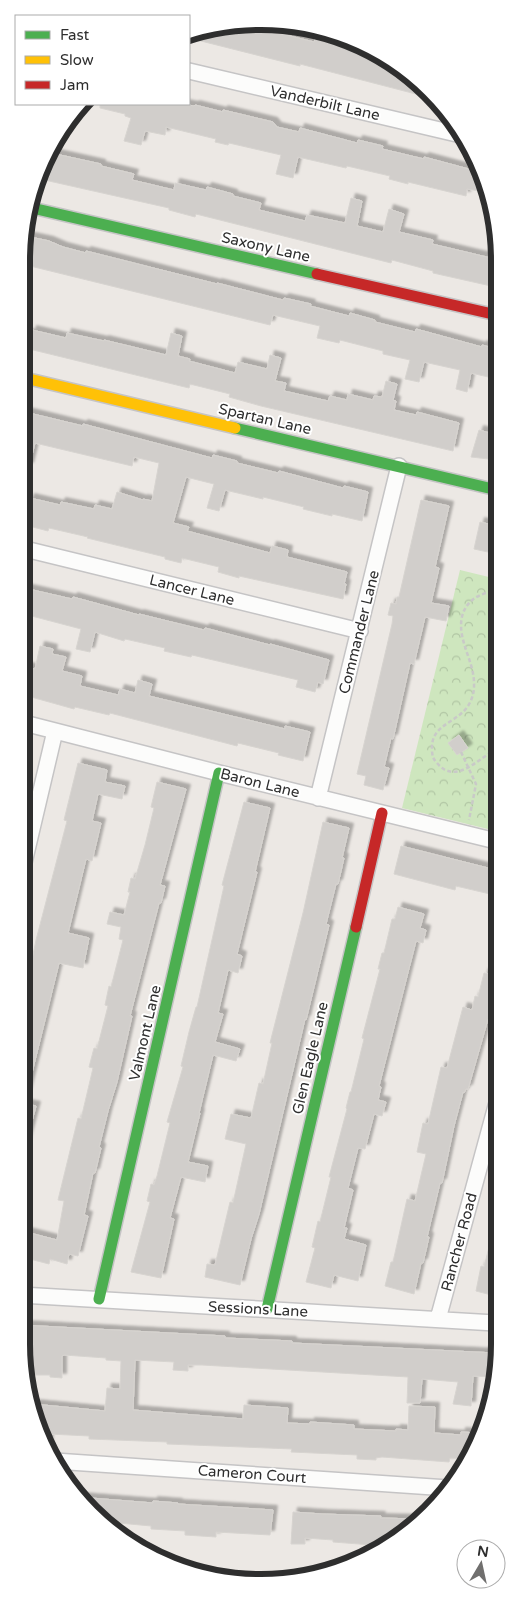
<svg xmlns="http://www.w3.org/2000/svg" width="521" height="1604" font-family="'Varela Round',sans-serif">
<defs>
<pattern id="forest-crowns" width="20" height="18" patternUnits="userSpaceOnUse" patternTransform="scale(1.25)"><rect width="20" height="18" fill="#cee6be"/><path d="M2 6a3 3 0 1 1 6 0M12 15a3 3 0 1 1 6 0" fill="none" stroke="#b1c6a4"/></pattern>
<filter id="shadow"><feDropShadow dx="4.5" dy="-4.5" stdDeviation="1" flood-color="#0004"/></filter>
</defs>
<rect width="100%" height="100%" fill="#ece8e4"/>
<path fill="url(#forest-crowns)" d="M460 570 497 579 496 831 402 808Z"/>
<path fill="#d1cecb" stroke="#d7d4d0" filter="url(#shadow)" d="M214 26H259L266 28V30L314 42 315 39 358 49 359 45 373 50 372 54 386 58 430 92 435 99 331 72 300 64V66L189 38V36Z
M100 104H184L194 106 195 105 223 112V110L273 122 277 127 299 132 300 128 357 143 358 140 383 146 382 149 424 159V157L480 172 486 192 467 189 466 196 408 182V184L389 179 390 176 347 166 346 168 298 157 293 178 276 174 281 155 229 143 228 145 215 142 216 139 166 127 165 135 145 131 141 145 124 141 131 118 125 116V114L100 108Z
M51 153 101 164V166L134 174 132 180 174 190 175 183 206 190 207 187 233 194V196L261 203 259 210 305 221 307 215 345 223 351 198 362 201 357 226 383 232 389 209 404 214 399 232 433 240 432 244 491 258 489 266 495 267 491 286 433 273V271L392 260 391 263 196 214 195 217 169 210V208L40 179Z
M26 236 49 241 63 247 86 253V251L217 284V283L283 300 284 298 311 304 310 306 349 316 350 313 375 320V322L415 332 416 329 482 347V345L497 349V379L471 373 467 392 456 389 460 370 424 362 419 382 405 379 410 360 383 354V351L340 340 339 343 317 338 320 326 273 315 270 325 26 265Z
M32 330 66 338 67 333 104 341V340L166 355 171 333 182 336 178 356 190 359 189 361 235 373 238 362 267 369 270 355 281 358 275 381 286 383 284 391 328 401 330 396 347 400 348 394 373 400 374 396 382 397 386 381 397 384 393 400 396 401 394 410 416 415 417 412 459 423 453 451 261 406 229 397 230 394 190 384 189 388 25 348V333L31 334Z
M25 412 83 426V424L212 458 213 455 237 461V463L278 473 279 471 343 488 344 486 368 492 362 521 332 514V516L303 509 304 507 263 497V499L225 490 219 511 207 508 214 484 186 477 173 523 189 527 187 531 270 553 272 546 288 550 287 557 347 572 344 584H346L343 599 239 576V578L218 572 219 567 182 558 181 563 165 559V557L87 538 88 537 49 528 48 531 25 525V503L28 504 30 498 60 505 61 502 94 509 95 505 112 509 117 492 143 500V499L152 501 159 463 134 457 132 466 35 443 29 467 25 466Z
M479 430 497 435V460L471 457Z
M421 500 449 506 435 567 439 568 431 603 449 606 446 621 425 617 414 664 410 663 393 739 391 738 384 767 389 768 383 790 364 785 366 776 357 774 392 624 393 616 388 615 391 603 396 604 397 597H399Z
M480 522 497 526V554L474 549Z
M24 588 72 599 73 597 139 615V614L204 630 205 628 270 645V644L329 660 323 684 318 682 315 692 296 687 298 680 192 655 191 657 164 651 165 648 125 639 124 641 95 632 90 652 76 649 81 629 24 614Z
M40 646 53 649 52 654 66 657 62 671 82 676 80 686 118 695 120 689 135 693 138 680 152 684 149 696 285 729V726L310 732 303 761 278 755 279 753 238 743 237 746 110 713 109 715 75 707 74 709 24 695V666L35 669Z
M459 735 468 748 457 755 448 743Z
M78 763 107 770 105 782 125 786 122 799 98 794 92 821 101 823 92 861 86 859 68 933 89 938 83 968 59 963 27 1093H22L23 1004 36 940 67 821 64 820Z
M157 782 186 789 160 885 165 886 161 903H159L130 1016H132L117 1082 108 1111 99 1147 101 1148 95 1173H93L84 1215 88 1216 78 1256 69 1254 67 1264 50 1259 49 1264 22 1257 26 1232 57 1240 64 1201 58 1200 78 1118 81 1119 93 1068 89 1067 94 1048 97 1049 108 1006 105 1005 109 986 111 987 123 940 119 939 121 927 107 924 110 912 124 915 130 892H128L131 878 135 879 145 845 154 808 151 807Z
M244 802 270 808 255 872H257L237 954 242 956 238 973 228 970 218 1013 223 1014 215 1042 240 1049 236 1061 213 1055 199 1113H200L188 1162 208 1166 205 1182 181 1177 170 1218 174 1219 161 1278 131 1272 150 1202 147 1201 151 1184 154 1185 157 1176 170 1123 167 1122 183 1067 181 1066 189 1032 196 1007H197L224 886 222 885Z
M323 822 349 828 342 858H344L338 884H336L326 924 329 925 306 1020 305 1019 259 1214 251 1239 240 1285 205 1277 207 1264 215 1265 230 1202 233 1203 246 1144 225 1139 231 1114 251 1118 259 1083 263 1084 272 1043H270L303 913Z
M401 846 496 870 490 894 456 886 455 890 394 874Z
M398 907 424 914 420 928 426 930 423 943 416 941 379 1086 381 1087 378 1100 386 1102 382 1116 374 1114 365 1149 358 1148 348 1188 353 1190 344 1228H347L344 1239 366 1245 358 1281 334 1275 331 1288 306 1282 315 1248 312 1247 318 1221 320 1222 331 1177H329L347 1109 346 1108 350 1092H351L364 1039 362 1038 380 969H378L382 953H384L392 919H395Z
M484 973 496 975V1009L493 1021 488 1019 468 1089H466L464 1093 463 1092 454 1126 442 1183H440L427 1237H429L423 1263H421L414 1294 385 1286 391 1262H393L407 1199 415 1201 426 1154 417 1152 423 1123 428 1124 441 1067 447 1068 463 1007 472 1010 475 996 478 997Z
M22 1103 36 1106 26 1144 22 1143Z
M491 1239 495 1240V1296L476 1291 481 1266 484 1267Z
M21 1325 225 1336V1338L292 1341V1343L495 1353V1377L473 1376 471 1406 453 1404 458 1382 422 1379 420 1403H407L408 1377 202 1365H188V1371L173 1370 174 1362 135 1360 133 1410 243 1419 244 1405 288 1408 287 1423 310 1424V1422L354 1425V1429L396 1431V1429L408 1430 409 1406 435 1407 434 1433 461 1435V1432L478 1433 467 1459 450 1458 449 1462 382 1457 376 1458V1460L357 1459V1455L291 1452 292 1449 167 1444V1442L89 1439V1436L49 1434 48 1449 39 1435 33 1404 105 1411 107 1388 120 1389 121 1361 106 1360V1358L64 1355 62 1356V1378L50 1377V1375H27L26 1351H23L21 1344Z
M78 1497 153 1503V1501L178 1503V1504L273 1510 270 1535 216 1532V1537L185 1535V1531L151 1529V1526L108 1522 81 1501Z
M293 1512 322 1514 381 1516 380 1518 416 1519 394 1542 385 1546 333 1542V1540L305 1538V1544H291Z"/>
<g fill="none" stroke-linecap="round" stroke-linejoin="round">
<g stroke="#c5c4c5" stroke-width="18">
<path id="street" d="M189 71 461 135
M25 549 360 631
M24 723 219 773 496 841
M318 798 399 466
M23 867 55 731
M21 1295 495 1323
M438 1319 496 1106
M55 1461 448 1488"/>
</g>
<g stroke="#c5c4c5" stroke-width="14">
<path id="fast" d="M28 207 317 274
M235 428 497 490
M99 1299 219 773
M267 1309 356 927"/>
</g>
<g stroke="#c5c4c5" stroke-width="14">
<path id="slow" d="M25 378 235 428"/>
</g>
<g stroke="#c5c4c5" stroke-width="14">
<path id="jam" d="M317 274 497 315
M356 927 382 813"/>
</g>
<path stroke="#c9c9c8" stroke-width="2.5" stroke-dasharray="4 2.5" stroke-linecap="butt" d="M497 749C478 758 456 786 437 763 433 759 432 755 432 749 431 727 451 724 464 711 470 705 474 695 474 687 475 668 465 652 462 635 457 609 472 593 497 591
M461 752 476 784 469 820"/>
<use href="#street" stroke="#fcfcfb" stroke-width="15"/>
<use href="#fast" stroke="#4caf50" stroke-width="11"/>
<use href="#slow" stroke="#ffc107" stroke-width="11"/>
<use href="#jam" stroke="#c62828" stroke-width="11"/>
</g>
<g text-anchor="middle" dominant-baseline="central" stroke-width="4" stroke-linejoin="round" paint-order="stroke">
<g font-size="15" fill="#2e2e2e" stroke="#fff">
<text transform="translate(325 103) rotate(13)">Vanderbilt Lane</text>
<text transform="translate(266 247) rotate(13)">Saxony Lane</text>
<text transform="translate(265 419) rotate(13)">Spartan Lane</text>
<text transform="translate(192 590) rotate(14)">Lancer Lane</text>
<text transform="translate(359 632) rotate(-76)">Commander Lane</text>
<text transform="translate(260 783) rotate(14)">Baron Lane</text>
<text transform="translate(145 1033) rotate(-77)">Valmont Lane</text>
<text transform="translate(310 1058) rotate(-77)">Glen Eagle Lane</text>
<text transform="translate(459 1242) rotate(-75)">Rancher Road</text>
<text transform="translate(258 1309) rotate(3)">Sessions Lane</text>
<text transform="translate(252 1474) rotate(4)">Cameron Court</text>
</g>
</g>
<path d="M0 0H521V1604H0ZM260 30H261A230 230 0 0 1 491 260V1344A230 230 0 0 1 261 1574H260A230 230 0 0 1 30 1344V260A230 230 0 0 1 260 30Z" fill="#fff" fill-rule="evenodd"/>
<path fill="none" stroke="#2e2e2e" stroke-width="6" d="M260 30H261A230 230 0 0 1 491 260V1344A230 230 0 0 1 261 1574H260A230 230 0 0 1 30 1344V260A230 230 0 0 1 260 30Z"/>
<rect x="15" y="15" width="175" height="90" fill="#ffffff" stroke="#ababab"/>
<rect x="25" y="31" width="25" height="8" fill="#4caf50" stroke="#ababab"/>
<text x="60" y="40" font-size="15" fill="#2e2e2e">Fast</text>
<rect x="25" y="56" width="25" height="8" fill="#ffc107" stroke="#ababab"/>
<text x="60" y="65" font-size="15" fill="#2e2e2e">Slow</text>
<rect x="25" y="81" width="25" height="8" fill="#c62828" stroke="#ababab"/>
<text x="60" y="90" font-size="15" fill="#2e2e2e">Jam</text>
<g transform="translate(481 1564) rotate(9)"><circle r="24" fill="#ffffff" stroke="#ababab"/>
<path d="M0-4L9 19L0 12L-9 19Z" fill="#706f6e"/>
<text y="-8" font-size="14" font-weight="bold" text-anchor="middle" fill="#2e2e2e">N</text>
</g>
</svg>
